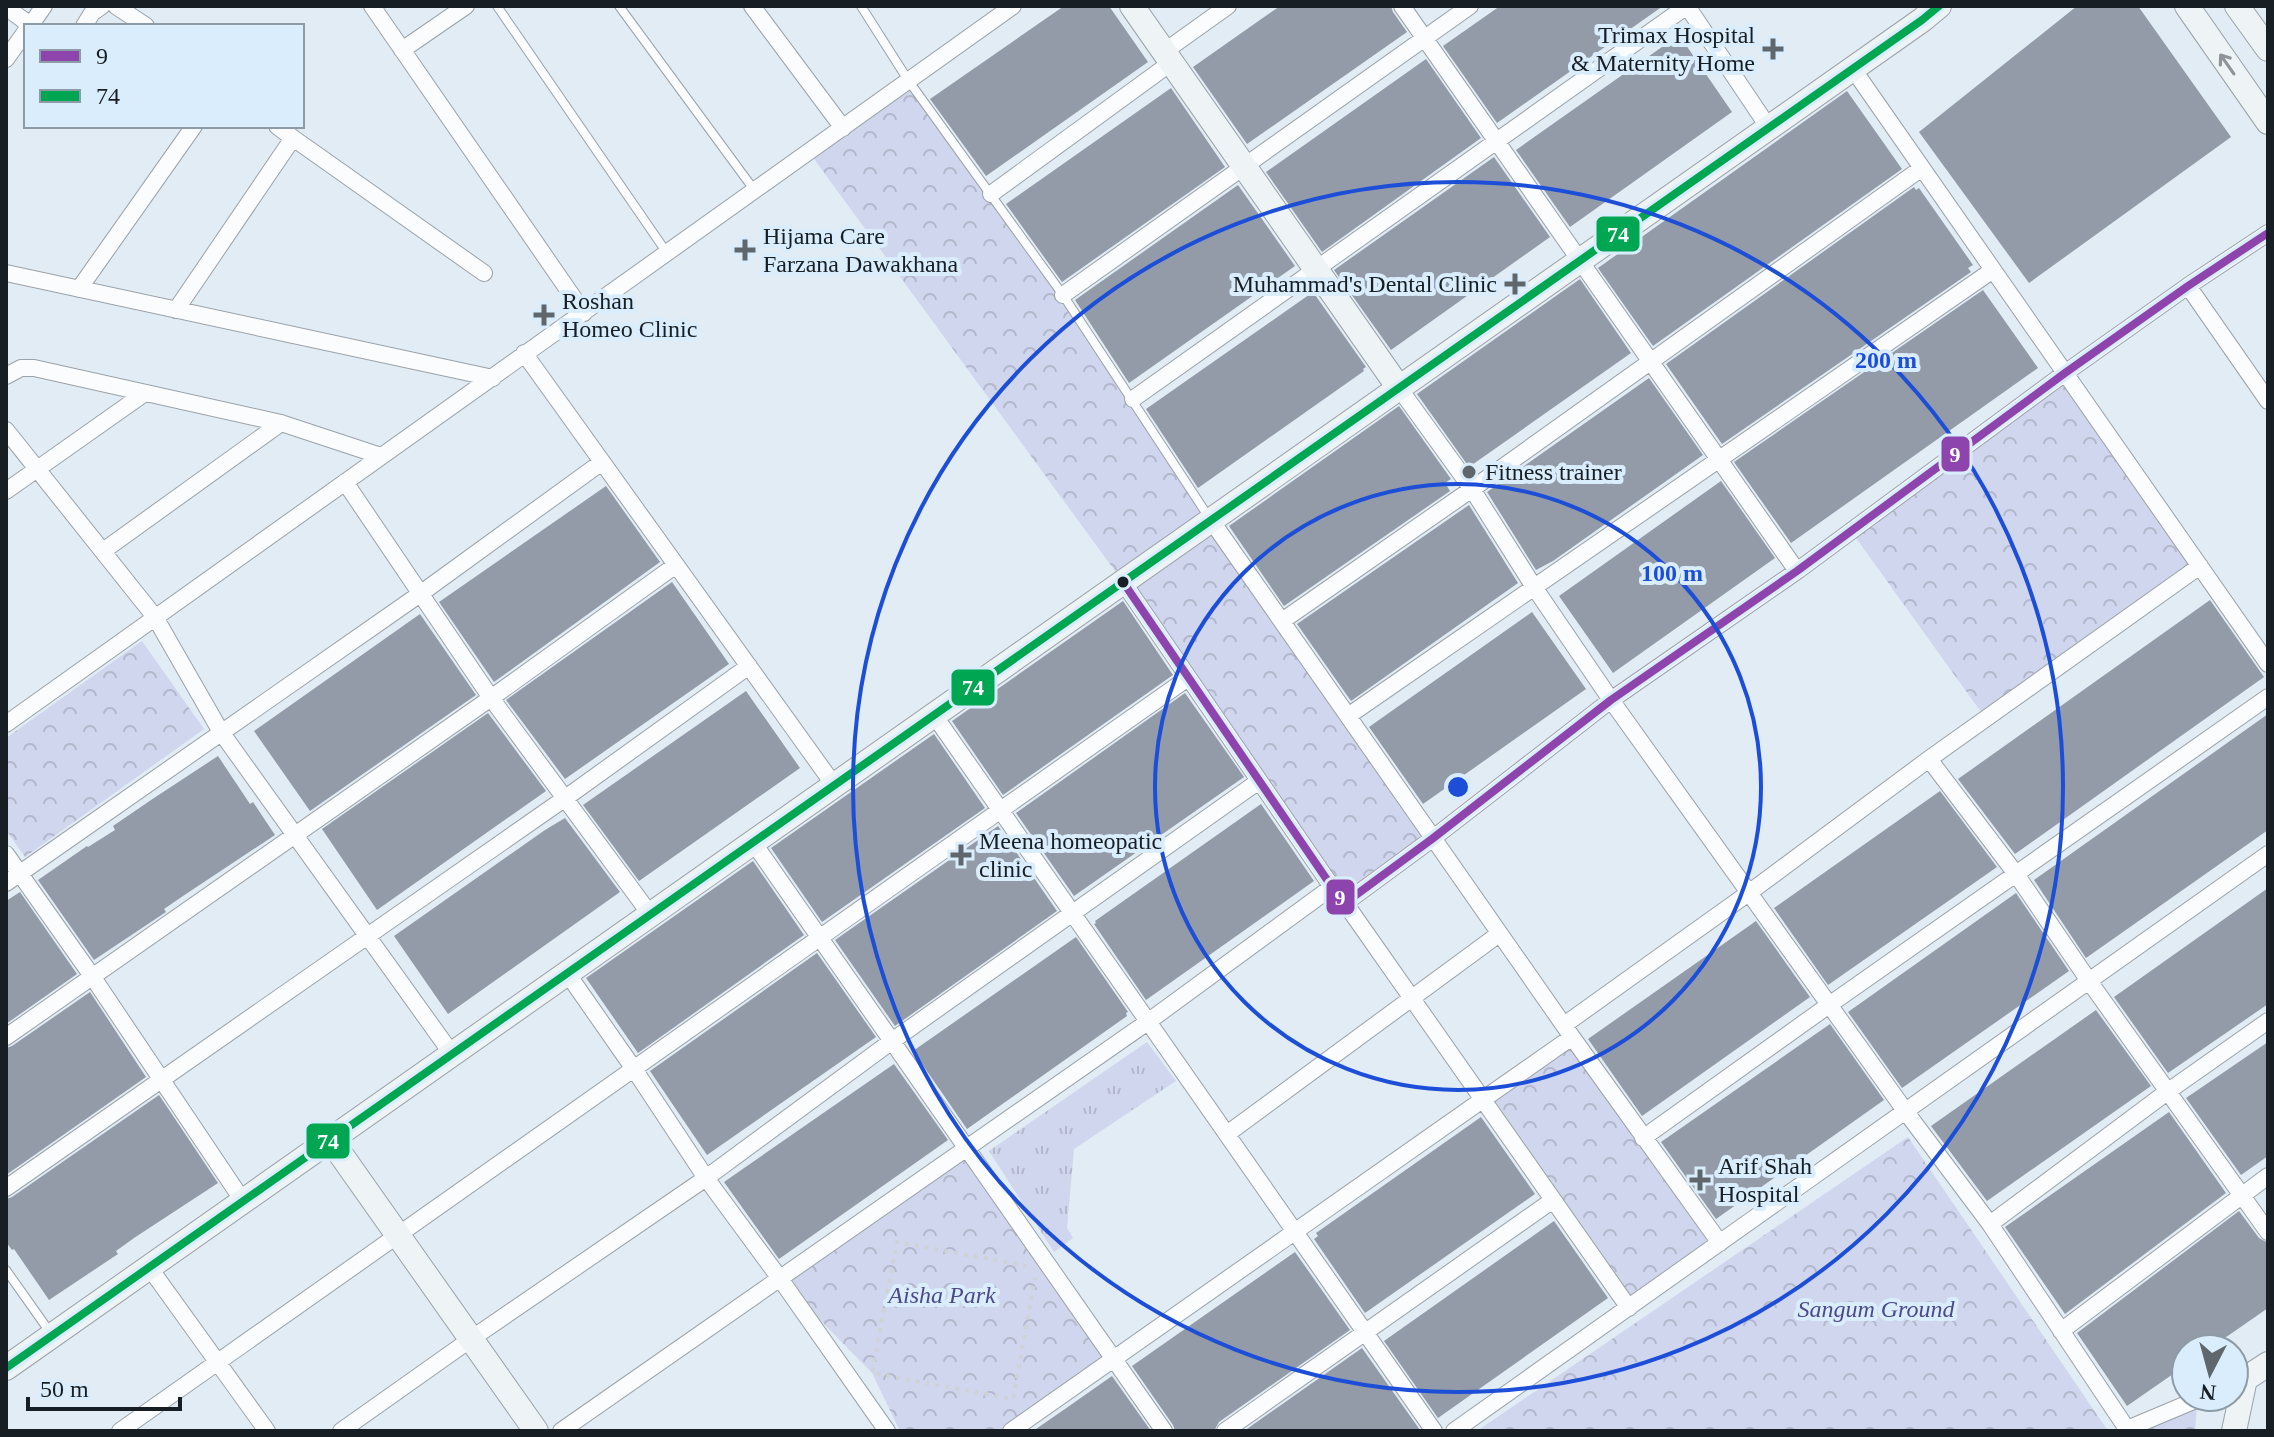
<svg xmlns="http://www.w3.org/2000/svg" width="2274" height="1437" font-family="Georgia,serif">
<defs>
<pattern id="grass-tufts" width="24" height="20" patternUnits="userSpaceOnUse" patternTransform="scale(2)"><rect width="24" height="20" fill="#d0d6ed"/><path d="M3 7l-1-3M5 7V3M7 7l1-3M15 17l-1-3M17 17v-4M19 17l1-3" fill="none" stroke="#b2b7cb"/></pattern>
<pattern id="park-crowns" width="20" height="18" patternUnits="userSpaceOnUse" patternTransform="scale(2)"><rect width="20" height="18" fill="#d0d6ed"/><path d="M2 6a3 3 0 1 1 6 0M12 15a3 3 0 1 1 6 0" fill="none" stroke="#b2b7cb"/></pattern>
</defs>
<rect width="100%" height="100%" fill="#e2ecf5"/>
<path fill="url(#grass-tufts)" d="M1147 1042 1176 1081 1074 1149 1067 1228 1073 1238 1054 1252 989 1151Z"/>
<path fill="url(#park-crowns)" d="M908 80 1063 295 1432 839 1345 903 1123 582 809 152Z
M2065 373 2200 566 1986 719 1851 531Z
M142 641 204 729 25 857 6 830V738Z
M1572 1037 1720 1243 1629 1308 1482 1100Z
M1908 1137 2108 1431H1477Z
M967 1149 1114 1359 1011 1431H900L872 1373 781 1280Z
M2197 1403 2195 1431H2141Z"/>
<path fill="#929ba7" d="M1064 6H1109L1148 62 986 176 930 99Z
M1280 6H1391L1393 12 1407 32 1247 144 1193 67Z
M1500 6H1663L1497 123 1443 46Z
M2077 6H2138L2231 137 2029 283 1919 132Z
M1679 35 1732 112 1570 227 1516 150Z
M1426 59 1481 138 1322 252 1266 172Z
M1171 88 1225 167 1062 282 1006 204Z
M1847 91 1902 169 1653 346 1598 268Z
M1494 157 1550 237 1391 350 1334 270Z
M1238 185 1295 266 1129 383 1075 300Z
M1914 187 1916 190 1919 188 1973 265 1968 268 1971 272 1722 444 1666 364Z
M1580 279 1631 353 1469 467 1417 394Z
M1983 290 2038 368 1791 543 1734 462Z
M1313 292 1366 367 1363 369 1364 371 1198 488 1146 409Z
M1649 378 1703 455 1553 561 1536 570 1487 492Z
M1399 406 1451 479 1445 483 1450 491 1284 606 1229 526Z
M1721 481 1775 558 1613 673 1559 596Z
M606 486 660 562 494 682 439 602Z
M1469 505 1518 583 1351 701 1297 624Z
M672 582 729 664 565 779 506 700Z
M2210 600 2264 677 2015 854 1958 779Z
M1123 601 1173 675 1003 795 952 721Z
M1532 612 1586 689 1423 804 1369 727Z
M420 614 476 695 310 811 254 731Z
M746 691 800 768 639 881 583 805Z
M1185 693 1244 777 1074 896 1016 813Z
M488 713 546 791 377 910 322 829Z
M2268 714V830L2086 958 2034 880Z
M934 734 985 808 822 922 771 848Z
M218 756 250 804 253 802 275 835 183 896 164 909 166 912 94 960 38 880 87 846 88 847 115 830 113 826 151 800Z
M1940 791 1997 867 1828 985 1774 908Z
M1261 804 1314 881 1146 1000 1094 924 1096 923 1095 921Z
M565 818 620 892 448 1014 394 936 545 830Z
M998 826 1057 911 895 1026 835 940Z
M753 861 804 935 638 1053 586 978Z
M2268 888V1004L2168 1073 2114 997Z
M20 892 77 974 6 1024V901Z
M2016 893 2069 971 1902 1088 1848 1012Z
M1756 921 1810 997 1642 1116 1588 1039Z
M1076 937 1128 1012 1126 1013 1127 1016 967 1129 913 1051Z
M817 953 876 1037 707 1155 650 1071Z
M90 992 146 1077 6 1175V1048L12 1046Z
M2096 1010 2151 1086 1987 1201 1931 1126Z
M1830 1024 1884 1100 1716 1219 1661 1142Z
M2268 1042V1156L2241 1175 2186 1098Z
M894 1064 948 1140 779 1259 724 1182Z
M159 1095 218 1183 134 1238 116 1251 118 1254 49 1300 14 1249 12 1250 6 1242V1199L12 1197Z
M2169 1112 2226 1193 2065 1314 2005 1227Z
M1481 1117 1535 1194 1365 1313 1314 1239 1318 1236 1316 1233Z
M2239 1211 2259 1238 2268 1243V1308L2209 1349H2186V1365L2127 1406 2077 1333Z
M1554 1221 1608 1298 1438 1418 1384 1341Z
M1295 1252 1350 1330 1219 1422 1214 1431H1175L1173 1425 1132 1366Z
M1362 1348 1420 1430 1244 1431Z
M1112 1376 1151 1431H1033L1065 1409Z"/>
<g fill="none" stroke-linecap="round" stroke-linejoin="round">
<g stroke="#9aa2a8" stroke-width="10">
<path id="lane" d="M497 6 667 253
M619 6 755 191
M861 6 908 80 1063 295 1210 519
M6 1270 52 1335"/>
</g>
<g stroke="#9aa2a8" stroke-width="18">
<path id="street" d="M116 6 146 26
M372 6 584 313
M752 6 843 128
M1402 6 1797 571
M1687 6 1769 128
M6 7 30 25
M30 26 44 6
M84 26 92 13 102 6
M402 50 466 6
M1165 51 1228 6
M6 59 26 31
M1853 69 2268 664
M277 126 293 138
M991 194 1172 62
M6 273 493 378
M2188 286 2268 401
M79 289 194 126
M1063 295 1470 6
M176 310 293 138 484 273
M524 353 834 785
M6 376 21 368H34L281 423 381 456
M1399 388 1472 489 1534 587 1611 700 1906 1112 1990 1224 2127 1429 2203 1397
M1133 399 1687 6
M6 430 155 617 221 732 452 1054
M345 482 491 698 650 914
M6 491 145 393
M1211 520 1572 1037 1720 1243
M103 551 281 423
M1123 582 1332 887 1345 903 1432 839 1611 700 1797 571 2065 373 2188 286 2268 233
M1282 621 1472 489 1922 168
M934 715 1434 1431
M1348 716 1993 270
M6 724 1013 6
M1929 759 2016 874 2089 981 2268 1232
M753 842 1164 1431
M6 854 92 976 243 1201
M6 883 420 594 602 462
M1345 903 1629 1308
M567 973 634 1069 706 1178 781 1280 887 1431
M1564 1025 1750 892 1929 759 2200 566
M6 1037 491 698 676 565
M1227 1134 1499 934
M1643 1138 1829 1005 2268 697
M6 1188 564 799 749 666
M1990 1224 2167 1092 2268 1021
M149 1267 267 1431
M2061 1331 2268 1176
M120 1431 1188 678
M341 1431 471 1339 706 1178 892 1041 1259 781
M561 1431 1149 1021 1332 887
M1011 1431 1572 1037
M1225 1431 1553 1200
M1454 1431 2268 854"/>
</g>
<g stroke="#9aa2a8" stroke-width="26">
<path id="secondary" d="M1132 6 1399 388
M2187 6 2268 122
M2237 6 2268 49
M330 1139 536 1431
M6 1368 1922 20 1939 6
M2234 1431 2245 1379 2268 1364"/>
</g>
<path stroke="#cfd2d6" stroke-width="4" stroke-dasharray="4 6" stroke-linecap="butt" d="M1027 1266 897 1242 872 1373 1013 1399 1035 1278"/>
<use href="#lane" stroke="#fbfcfe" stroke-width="8"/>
<use href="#street" stroke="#fbfcfe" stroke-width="16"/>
<use href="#secondary" stroke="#eef4f6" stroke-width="24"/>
<g stroke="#daedfd" stroke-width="14">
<path id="bus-1" d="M1123 582 1332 887 1345 903 1432 839 1611 700 1797 571 2065 373 2188 286 2268 233"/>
</g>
<g stroke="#daedfd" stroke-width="14">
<path id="bus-2" d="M6 1368 1922 20 1939 6"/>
</g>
<use href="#bus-1" stroke="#8e44ad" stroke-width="8"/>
<use href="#bus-2" stroke="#00a651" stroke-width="8"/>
</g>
<defs><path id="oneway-shaft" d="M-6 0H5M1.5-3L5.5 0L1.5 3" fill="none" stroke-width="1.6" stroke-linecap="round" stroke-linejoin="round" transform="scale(2)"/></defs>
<use stroke="#8e9498" href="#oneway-shaft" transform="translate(2227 64) rotate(-125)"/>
<g fill="none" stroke="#1d4ed8" stroke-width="4">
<circle cx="1458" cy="787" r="303"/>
<circle cx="1458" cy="787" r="605"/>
</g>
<g fill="#5f676d" stroke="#daedfd" stroke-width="3">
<path d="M1769 37h8v8h8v8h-8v8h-8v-8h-8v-8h8z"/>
<path d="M741 238h8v8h8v8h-8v8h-8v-8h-8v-8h8z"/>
<path d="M1511 272h8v8h8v8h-8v8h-8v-8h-8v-8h8z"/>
<path d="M540 303h8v8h8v8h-8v8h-8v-8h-8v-8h8z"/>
<circle cx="1469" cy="472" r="8"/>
<path d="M957 843h8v8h8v8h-8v8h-8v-8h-8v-8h8z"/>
<path d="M1696 1168h8v8h8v8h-8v8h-8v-8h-8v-8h8z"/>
</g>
<circle fill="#181f24" stroke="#daedfd" stroke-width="3" cx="1123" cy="582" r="7"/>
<g text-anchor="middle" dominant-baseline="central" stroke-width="8" stroke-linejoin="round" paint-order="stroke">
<g font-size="24" fill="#181f24" stroke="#daedfd" text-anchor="start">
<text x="1755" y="35" text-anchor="end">Trimax Hospital<tspan x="1755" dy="28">&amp; Maternity Home</tspan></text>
<text x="763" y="236">Hijama Care<tspan x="763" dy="28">Farzana Dawakhana</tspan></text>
<text x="1497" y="284" text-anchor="end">Muhammad's Dental Clinic</text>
<text x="562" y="301">Roshan<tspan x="562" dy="28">Homeo Clinic</tspan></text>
<text x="1485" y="472">Fitness trainer</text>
<text x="979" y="841">Meena homeopatic<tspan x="979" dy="28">clinic</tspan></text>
<text x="1718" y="1166">Arif Shah<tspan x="1718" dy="28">Hospital</tspan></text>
</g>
<g font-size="24" font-style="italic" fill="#4d498b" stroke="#daedfd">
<text x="942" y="1295">Aisha Park</text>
<text x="1876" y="1309">Sangum Ground</text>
</g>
</g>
<circle cx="1458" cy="787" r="12" fill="#1d4ed8" stroke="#daedfd" stroke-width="4"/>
<g font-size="24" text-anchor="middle" font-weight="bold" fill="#1d4ed8" stroke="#daedfd" stroke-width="8" stroke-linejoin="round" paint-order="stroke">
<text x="1886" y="368">200 m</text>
<text x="1672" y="581">100 m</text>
</g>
<g stroke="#daedfd" stroke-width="3">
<rect x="1595" y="215" width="46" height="38" rx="8" fill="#00a651"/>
<rect x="1940" y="435" width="31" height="38" rx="8" fill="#8e44ad"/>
<rect x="950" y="668" width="46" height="39" rx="8" fill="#00a651"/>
<rect x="1325" y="878" width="31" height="38" rx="8" fill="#8e44ad"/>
<rect x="305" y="1122" width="46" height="38" rx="8" fill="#00a651"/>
</g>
<g font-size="22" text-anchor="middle" font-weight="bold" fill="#fff">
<text x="1618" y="242">74</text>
<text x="1955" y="462">9</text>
<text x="973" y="695">74</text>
<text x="1340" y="905">9</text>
<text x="328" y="1149">74</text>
</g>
<rect width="2274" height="1437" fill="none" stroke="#181f24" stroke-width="16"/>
<rect x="24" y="24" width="280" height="104" fill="#daedfd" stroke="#8c9ba6" stroke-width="2"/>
<rect x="40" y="50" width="40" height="12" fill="#8e44ad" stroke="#8c9ba6" stroke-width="2"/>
<text x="96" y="64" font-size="24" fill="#181f24">9</text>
<rect x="40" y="90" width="40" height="12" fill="#00a651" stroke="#8c9ba6" stroke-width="2"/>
<text x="96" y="104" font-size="24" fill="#181f24">74</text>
<g transform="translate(2210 1373) rotate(186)"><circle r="38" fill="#daedfd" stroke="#8c9ba6" stroke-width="2"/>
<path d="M0-6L14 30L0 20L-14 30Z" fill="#5f676d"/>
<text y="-12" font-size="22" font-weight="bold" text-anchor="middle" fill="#181f24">N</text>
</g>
<path d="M28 1397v12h152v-12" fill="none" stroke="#181f24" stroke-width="4"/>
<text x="40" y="1397" font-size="24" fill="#181f24" stroke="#daedfd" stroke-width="6" paint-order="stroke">50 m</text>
</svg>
